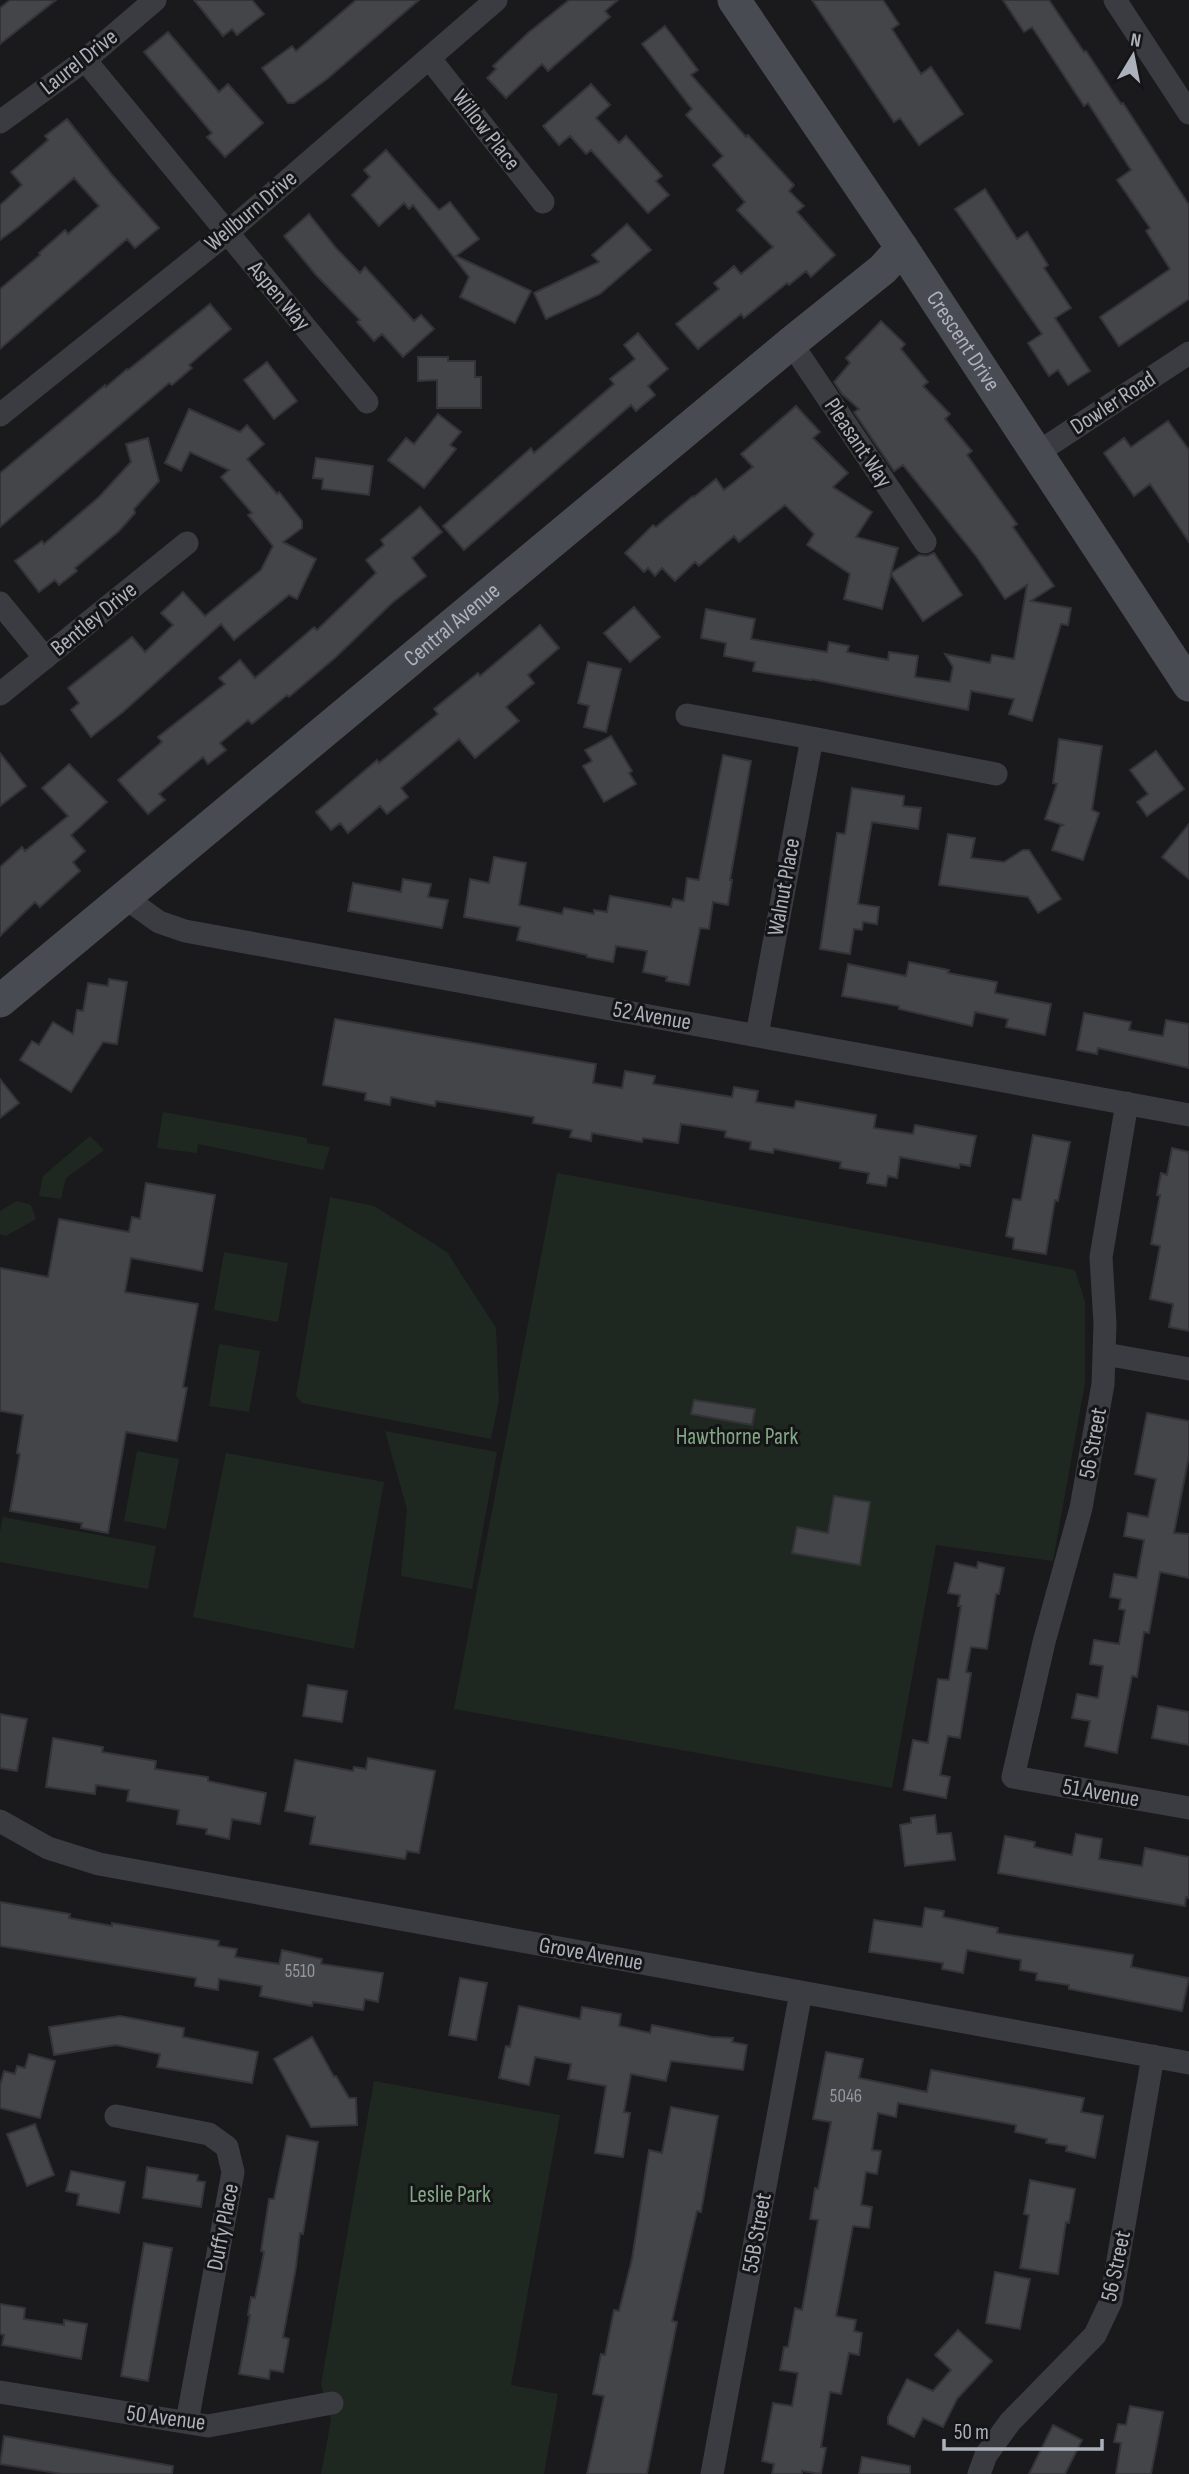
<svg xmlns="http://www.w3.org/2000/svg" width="1189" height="2474" font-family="'Sofia Sans Condensed',sans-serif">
<rect width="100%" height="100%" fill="#1a1a1c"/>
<path fill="#1f2820" d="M163 1112 307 1138V1143L330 1147 323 1170 198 1144 197 1153 157 1148Z
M90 1136 104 1150 66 1178 61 1199 39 1196 43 1176Z
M557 1173 1075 1270 1085 1302V1383L1053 1561 936 1545 892 1788 454 1709Z
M330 1197 374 1206 447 1252 496 1328 499 1400 491 1439 302 1403 296 1396Z
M17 1201 31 1205 36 1219 6 1236 0 1234V1211Z
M224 1252 288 1263 278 1322 214 1310Z
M219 1344 260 1351 249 1412 209 1406Z
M385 1431 497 1452 472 1589 401 1576 407 1509Z
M137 1451 179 1459 166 1529 124 1521Z
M226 1453 384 1482 354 1649 193 1617Z
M3 1517 156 1546 148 1589 0 1562V1532Z
M374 2081 560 2115 511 2385 558 2394 544 2474H321L331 2420 321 2384Z"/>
<path fill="#444549" stroke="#343438" stroke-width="2" d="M10 0H56L0 44V8Z
M194 0H252L264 14 237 35 232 29 223 36Z
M356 0H419L327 79 294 103H288L262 68 292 46 296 51Z
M569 0H618L605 11 610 17 548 71 542 64 506 98 487 78 496 69 493 66 528 33Z
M812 0H883L899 24 892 29 921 74 931 67 963 114 919 145 900 118 894 122Z
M1003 0H1049L1084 52 1086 51 1121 104 1123 103 1189 205V299L1119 346 1100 317 1170 269 1146 231 1150 228 1117 180 1131 170 1088 103 1084 106 1032 27 1024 32Z
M665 26 698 70 691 75 746 137 748 135 794 185 789 191 804 206 797 212 835 255 811 277 806 271 789 285 787 283 744 318 741 314 698 349 676 324 719 289 714 283 734 266 741 274 773 247 737 210 745 202 713 165 723 156 686 115 692 109 642 44Z
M168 32 219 92 228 84 263 123 225 157 207 137 212 133 144 52Z
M591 84 610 105 596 118 619 143 626 136 662 176 656 181 669 195 648 213 591 150 586 154 570 136 559 145 543 126Z
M67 119 112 175 159 228 135 248 127 239 0 349V289L40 255 39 253 65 230 68 234 99 206 74 178 19 226 0 240V205L22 185 11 172 48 140 45 136Z
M386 150 439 210 450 202 479 239 456 256 531 291 515 323 460 297 469 277 413 205 409 209 404 203 379 226 352 195 370 177 364 170Z
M985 189 1017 239 1027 232 1048 265 1044 268 1071 308 1055 318 1090 371 1068 385 1058 370 1049 376 1028 343 1042 334 955 209Z
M309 214 336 248 360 273 365 267 414 321 421 315 434 329 403 357 382 334 374 341 357 322 360 320 316 275 284 236Z
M627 224 651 250 600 294 546 319 534 293 599 262 592 255Z
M210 304 231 329 189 365 192 368 172 385 169 383 0 527V473L105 385 106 387 127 369 128 370Z
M881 321 905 344 901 349 928 382 923 386 950 414 945 419 972 451 967 455 1017 524 1013 527 1054 586 1031 601 1071 608 1068 625 1061 624 1032 721 1009 714 1014 699 971 691 968 710 811 679V680L753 671 755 662 724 656 726 643 701 638 706 609 755 619 751 639 827 652 829 642 849 646 847 652 888 660 889 652 918 656 915 677 950 682 953 667 945 654 990 663 992 655 1014 659 1027 585 1005 599 976 556 903 465 894 471 854 412 859 409 842 394 834 382 850 363 846 358Z
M638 333 668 369 648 386 655 395 636 411 631 405 464 550 443 526 531 448 534 453 614 384 610 379 635 359 624 345Z
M418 357H448V361H475V377H481V408H437V380L418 381Z
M267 362 297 401 274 419 244 380Z
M796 406 820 432 813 438 848 473 833 487 872 512 856 537 898 548 891 573 919 555 927 556 934 553 962 595 923 621 891 574 882 609 844 599 850 574 807 545 814 534 785 505 739 542 734 536 699 566 695 562 675 581 662 568 655 576 648 568 644 572 625 553 653 525 656 527 693 496 694 497 716 479 724 490 753 467 741 454Z
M189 409 240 432 247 425 264 444 247 459 277 494 279 492 302 521V528L283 542 316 559 297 599 289 595 234 640 221 624 123 712 91 737 71 710 79 703 68 688 132 637 145 652 173 625 161 613 183 592 205 616 261 570 273 546 248 515 252 513 221 477 229 470 190 452 181 471 165 463Z
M438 414 461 432 450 445 456 449 424 488 388 460 406 438 414 444Z
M1168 421 1189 450V542L1150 484 1134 496 1104 453 1124 438 1131 447Z
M148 438 159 481 134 509 135 513 119 531 75 568 77 571 59 585 55 580 39 592 15 561 42 541 44 544 99 497 131 462 126 444Z
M316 458 373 466 369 495 322 489 323 479 313 478Z
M420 507 442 532 412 558 426 576 392 603 336 657 289 697 287 695 252 724 248 720 220 743 226 750 208 764 203 757 159 794 165 800 148 814 118 780 162 742 158 737 225 684 219 678 240 660 255 678 314 627 317 630 376 573 366 560 384 545 381 540Z
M634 607 660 637 630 662 604 633Z
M540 625 559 648 528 675 534 683 506 707 519 721 475 758 459 739 401 788 408 797 387 814 380 806 348 833 340 823 331 830 316 812 377 760 379 763 438 714 434 709 478 673 480 676Z
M588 662 621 669 606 732 584 727 589 706 578 703Z
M611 736 632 771 629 773 636 784 604 802 583 766 592 761 585 750Z
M1059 739 1102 746 1092 810 1099 813 1083 860 1052 850 1060 827 1063 825 1045 819 1057 784 1053 783Z
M1156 751 1184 789 1147 816 1137 802 1148 794 1130 770Z
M0 753 26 786 0 806Z
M723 755 751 761 730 880H732L728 905 713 902 709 929 700 928 689 985 666 981 667 977 643 972 647 951 616 946 613 962 587 957V955L517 940 520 927 464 917 470 879 489 883 494 857 526 863 519 905 562 914 564 908 594 914V910L607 912 610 896 671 907 673 899 684 901 687 878 699 880Z
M69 764 107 802 71 835 85 851 73 862 80 871 40 907 35 902 0 936V867L22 847 25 851 68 816 42 788Z
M852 788 904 796 903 806 921 808 918 829 872 822 858 904 879 907 877 924 863 922 862 930 854 929 850 954 820 949 837 833 845 834Z
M1189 824V879L1162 857Z
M948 834 975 838 971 858 1004 862 1023 850H1029L1061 899 1038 913 1028 897 939 885Z
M403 879 431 884 428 897 448 900 442 928 348 911 353 883 401 892Z
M909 962 949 970 948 973 997 982 995 993 1051 1004 1045 1035 1006 1027 1008 1019 975 1012 972 1026 899 1009V1006L842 996 848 964 906 976Z
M109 979 127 982 117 1044 103 1042 71 1092 20 1060 32 1041 39 1045 53 1022 73 1034 77 1010 83 1011 88 983 108 986Z
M1084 1013 1131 1022 1129 1030 1163 1036 1166 1020 1189 1024V1068L1098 1048 1097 1054 1077 1050Z
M335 1019 596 1064 593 1083 622 1088 625 1071 655 1076 653 1084 732 1097 734 1087 758 1091 756 1102 794 1108 796 1101 876 1115 874 1128 913 1134 915 1125 976 1136 970 1166 960 1164 959 1168 900 1157 897 1178 888 1176 886 1186 867 1183 869 1173 840 1168 841 1162 774 1149 773 1153 750 1149 751 1142 725 1137 726 1131 681 1124 678 1143 643 1138 642 1142 592 1133 591 1141 570 1137 572 1130 533 1123 534 1117 436 1101 435 1106 391 1097 390 1105 365 1100 366 1093 323 1085Z
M0 1079 19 1103 0 1118Z
M1033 1135 1070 1142 1058 1201 1055 1200 1046 1254 1013 1249 1014 1238 1006 1236 1013 1199 1021 1200Z
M1172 1148 1189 1152V1331L1169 1327 1173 1304 1150 1299 1160 1246 1151 1244 1160 1195H1157L1161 1173 1167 1175Z
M146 1183 215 1195 202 1271 131 1258 125 1292 198 1304 183 1387 187 1388 177 1441 126 1432 108 1533 81 1528 82 1523 10 1511 20 1454 17 1453 23 1415 0 1411V1268L48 1277 59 1219 129 1232 132 1217 140 1219Z
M694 1400 755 1409 752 1425 691 1414Z
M1147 1413 1189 1421V1456L1174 1533 1189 1534V1578L1160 1572 1149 1633 1144 1632 1137 1677 1132 1676 1117 1753 1085 1746 1090 1721 1072 1718 1077 1694 1098 1698 1103 1666 1090 1664 1094 1640 1119 1644 1125 1610 1119 1609 1121 1599 1110 1597 1114 1574 1137 1578 1144 1540 1124 1536 1128 1513 1148 1517 1156 1479 1135 1474Z
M834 1496 870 1502 860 1565 792 1553 797 1527 828 1533Z
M978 1562 1004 1568 999 1594H996L987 1649 971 1647 966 1672 971 1673 960 1738 948 1736 940 1775 950 1777 946 1798 904 1790 913 1740 928 1743 938 1679 949 1680 961 1606H958L960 1595 948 1593 955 1563 977 1568Z
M308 1685 347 1691 342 1722 303 1716Z
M1158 1706 1189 1712V1745L1152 1738Z
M0 1714 27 1719 17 1771 0 1768Z
M53 1738 103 1747 102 1752 156 1761 155 1769 208 1777V1781L266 1793 260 1824 232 1819 229 1839 206 1834 207 1829 177 1824 179 1810 127 1801 129 1790 96 1785 95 1794 46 1787Z
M368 1758 435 1771 419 1853 407 1851 405 1859 310 1844 315 1817 285 1811 295 1760 353 1771 354 1767 366 1769Z
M935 1815 937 1834 951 1833 955 1860 905 1866 900 1825 911 1823V1818Z
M1076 1834 1102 1839 1099 1859 1142 1866 1145 1848 1189 1857V1898L1186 1897 1185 1906 998 1873 1005 1836 1035 1842 1034 1847 1072 1855Z
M0 1902 70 1914 69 1918 112 1926V1923L219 1941 218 1946 237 1949 235 1957 279 1964 282 1950 322 1959 321 1964 383 1973 378 2002 365 1999 363 2010 313 2002 312 2006 260 1996 262 1986 219 1979 218 1990 195 1986 196 1978 0 1946Z
M925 1908 944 1911 943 1917 998 1928 997 1933 1133 1955 1131 1967 1189 1978 1182 2011 1069 1989V1985L1036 1980 1037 1973 1020 1970 1021 1960 967 1950 963 1973 942 1969 943 1963 869 1952 874 1920 922 1927Z
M460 1978 487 1983 476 2040 449 2035Z
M519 2006 580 2019 582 2007 621 2014 619 2026 650 2033 652 2025 712 2037 733 2038 732 2042 747 2045 743 2070 671 2061 666 2081 631 2074 624 2112 630 2113 623 2157 595 2153 606 2086 568 2079 571 2064 535 2057 529 2085 499 2078 506 2046 510 2047Z
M120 2016 184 2028 183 2037 258 2052 252 2083 157 2067 160 2054 116 2045 54 2055 49 2027Z
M312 2037 334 2077 336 2076 349 2098H356L357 2125 311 2127 274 2059Z
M826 2052 863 2059 859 2078 927 2092 931 2070 1084 2098 1081 2112 1103 2116 1095 2158 1066 2151 1067 2146 1046 2143 1047 2139 1015 2132 1016 2125 898 2103 896 2117 878 2113 872 2150 881 2151 877 2174 866 2172 861 2205 872 2207 869 2228 853 2226 836 2316 856 2320 854 2331 862 2333 859 2355 849 2353 841 2394 830 2392 821 2447 826 2448 821 2474 802 2471V2474H772L774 2464 762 2461 773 2403 792 2406 798 2373 780 2370 784 2347H788L795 2308 802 2310 818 2220 810 2219 815 2188 818 2189 831 2122 813 2119Z
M29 2054 55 2061 40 2118 0 2108V2086L4 2071 15 2074 17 2066 25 2068Z
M671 2107 718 2116 701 2212 697 2211 672 2321 677 2322 647 2474H587L604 2396 593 2394 601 2354 605 2355 614 2310 619 2311 632 2259 649 2150 662 2153Z
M35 2124 54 2175 27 2186 7 2134Z
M287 2136 318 2142 303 2234 300 2233 296 2267 283 2337 289 2339 283 2372 270 2370 269 2379 239 2374 250 2315H248L251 2297 255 2298 264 2252 261 2251 269 2199H274Z
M147 2167 198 2175 197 2181 205 2182 201 2207 143 2198Z
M71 2171 125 2182 119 2213 77 2205 79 2194 66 2191Z
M1030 2180 1075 2189 1069 2223 1066 2222 1058 2274 1020 2268 1029 2215 1024 2214Z
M144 2243 172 2248 148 2381 121 2376Z
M995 2272 1030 2279 1020 2329 986 2323Z
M0 2304 25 2308 24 2319 64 2325V2320L87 2324 81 2359 2 2345 4 2335 0 2334Z
M958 2330 992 2361 957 2399 943 2427 923 2418 914 2437 888 2424V2417L907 2379 933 2391 951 2370 935 2355Z
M1130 2406 1163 2412 1151 2474H1116L1121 2443 1114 2442 1118 2424 1126 2425Z
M1053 2425 1082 2440 1065 2474H1029Z
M4 2436 173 2466 172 2474H62L0 2464Z
M862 2457 910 2466V2474H859Z"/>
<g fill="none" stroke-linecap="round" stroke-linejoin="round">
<path stroke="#3a3c41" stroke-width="23" d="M1115 0 1189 113
M430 59 543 202
M85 60 367 402
M0 122 85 60 155 0
M791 343 925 542
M0 415 227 233 496 0
M1037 453 1189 353
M0 603 45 658
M0 694 187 543
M687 715 812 738
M124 897 159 922 185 931 1189 1115
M757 1035 812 738 996 774
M1127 1103 1101 1257 1105 1324 1103 1384 1081 1508 1044 1642 1013 1777 1189 1808
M1105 1354 1189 1369
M0 1821 48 1848 99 1864 1189 2063
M116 2116 209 2134 227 2147 233 2172 187 2422
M0 2392 208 2426 332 2403
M712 2474 801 1992
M979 2474 986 2455 1010 2422 1095 2335 1111 2301 1153 2056"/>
<g stroke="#484b52" stroke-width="33">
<path id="s1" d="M734 0 902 248 1189 685"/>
<path id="s2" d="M0 1001 791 343 883 269 902 248"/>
</g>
</g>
<g text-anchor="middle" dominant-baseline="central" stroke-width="6" stroke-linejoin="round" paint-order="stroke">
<g font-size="19" fill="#92969f">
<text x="300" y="1971">5510</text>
<text x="846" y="2096">5046</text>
</g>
<g font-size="23" fill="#acb1bc" stroke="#151517">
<text transform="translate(79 62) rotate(-38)">Laurel Drive</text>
<text transform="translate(486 130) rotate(52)">Willow Place</text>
<text transform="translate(251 211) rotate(-40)">Wellburn Drive</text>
<text transform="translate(279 296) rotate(50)">Aspen Way</text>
<text stroke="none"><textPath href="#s1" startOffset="411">Crescent Drive</textPath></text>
<text transform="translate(1113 403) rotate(-33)">Dowler Road</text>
<text transform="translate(858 443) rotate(56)">Pleasant Way</text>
<text transform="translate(94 619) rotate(-39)">Bentley Drive</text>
<text stroke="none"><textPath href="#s2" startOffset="588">Central Avenue</textPath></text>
<text transform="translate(784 887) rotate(-80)">Walnut Place</text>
<text transform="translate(652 1016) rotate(10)">52 Avenue</text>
<text transform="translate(1093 1443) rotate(-80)">56 Street</text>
<text transform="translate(1101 1793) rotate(10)">51 Avenue</text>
<text transform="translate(591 1954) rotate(10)">Grove Avenue</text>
<text transform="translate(223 2227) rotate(-79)">Duffy Place</text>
<text transform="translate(757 2233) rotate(-80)">55B Street</text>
<text transform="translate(1116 2266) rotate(-78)">56 Street</text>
<text transform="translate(166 2418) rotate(7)">50 Avenue</text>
</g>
<g font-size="23" fill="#82a884" stroke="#151517">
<text x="737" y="1437">Hawthorne Park</text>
<text x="450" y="2195">Leslie Park</text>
</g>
</g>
<g transform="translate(1133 56) rotate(10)" stroke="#151517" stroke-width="5" paint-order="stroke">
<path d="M0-5L12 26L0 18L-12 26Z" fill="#acb1bc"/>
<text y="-10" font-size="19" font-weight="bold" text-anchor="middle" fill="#acb1bc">N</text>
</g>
<path d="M944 2439v10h158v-10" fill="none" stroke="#acb1bc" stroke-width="3.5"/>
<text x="954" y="2439" font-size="21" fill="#acb1bc" stroke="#151517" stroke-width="5" paint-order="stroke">50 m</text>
</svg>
